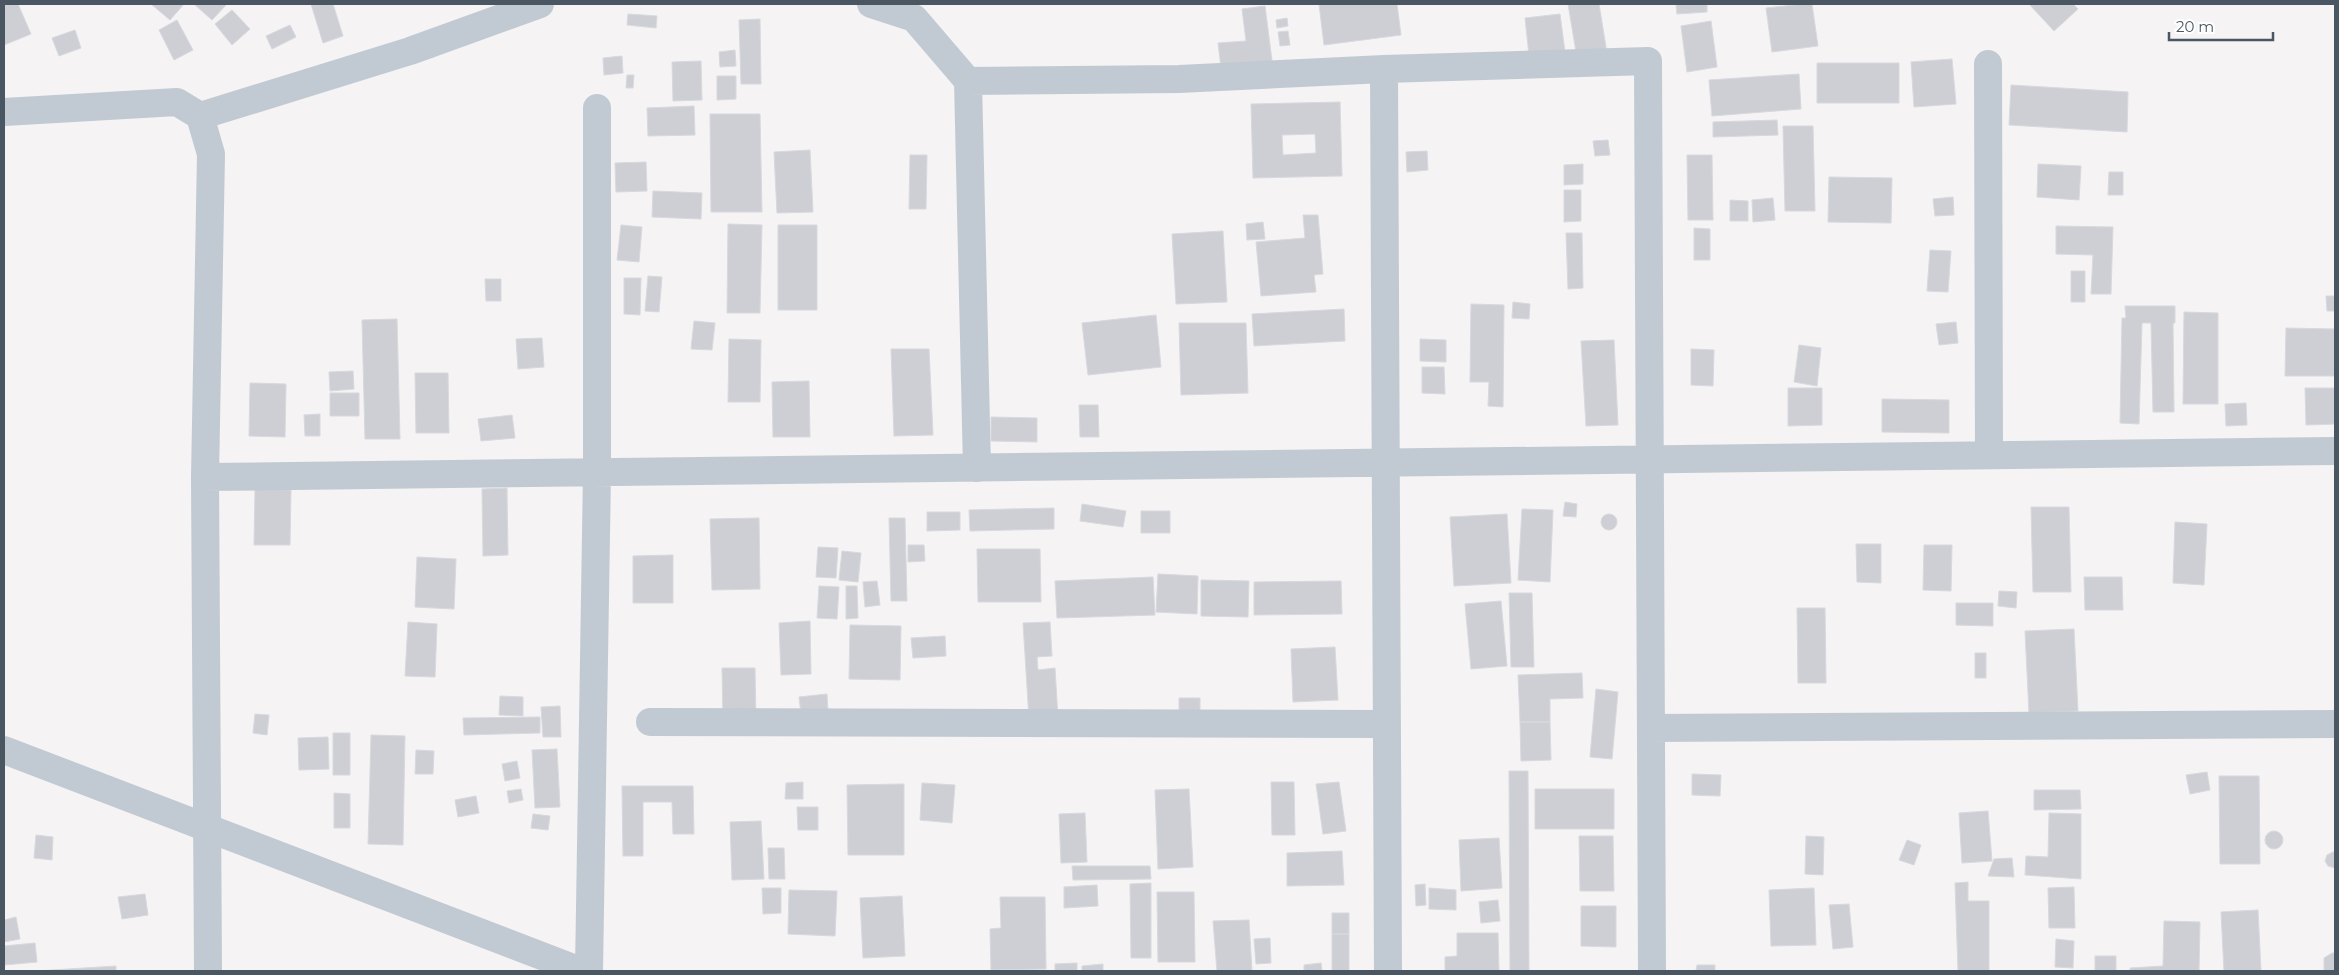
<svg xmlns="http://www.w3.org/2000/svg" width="2339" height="975" font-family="Montserrat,sans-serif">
<rect width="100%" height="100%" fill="#f5f3f3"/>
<path fill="#cdcfd5" stroke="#d7d9de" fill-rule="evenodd" d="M4 4H18L31 34 4 45Z
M151 4H184L170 20Z
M194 4H227L212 20Z
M311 4H333L343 36 323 43Z
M1319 4H1397L1401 35 1324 45Z
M1568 4H1599L1607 53 1577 58Z
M1676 4H1707V12L1677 14Z
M1803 4H1812L1818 46 1772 52 1766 8Z
M2029 4H2073L2078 9 2054 31Z
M1265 6 1273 68H1221L1218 43 1246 41 1242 9Z
M232 10 250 29 232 45 215 24Z
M628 14 657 16 656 28 627 25Z
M1560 14 1565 52 1529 55 1525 18Z
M1287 18 1288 26 1277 28 1276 20Z
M760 19 761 84H741L739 20Z
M177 20 193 50 174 60 159 30Z
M1711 21 1717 67 1687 72 1681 26Z
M290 25 296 37 272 49 266 36Z
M75 30 81 48 59 56 52 38Z
M1288 31 1290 45 1280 46 1278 32Z
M735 50 736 66 720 67 719 52Z
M622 56 623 73 604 75 603 58Z
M1952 59 1956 104 1914 107 1911 62Z
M701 61 702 100 673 101 672 62Z
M1817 63H1899V103H1817Z
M1799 74 1801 109 1712 116 1709 80Z
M627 75H634L633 88H626Z
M717 76H736V99L717 100Z
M2011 85 2128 92 2127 132 2009 125Z
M1340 102 1342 176 1253 178 1251 104ZM1315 134 1316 153 1283 155 1282 135Z
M694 106 695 135 648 136 647 108Z
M710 114H760L762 212H711Z
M1777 120 1778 135 1713 137V122Z
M1783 126H1813L1815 211H1785Z
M1608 140 1610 155 1595 156 1593 141Z
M810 150 813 212 777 213 774 152Z
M1427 151 1428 170 1407 172 1406 152Z
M910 155H927L926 209H909Z
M1687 155H1712L1713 220H1688Z
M646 162 647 191 616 192 615 163Z
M1583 164V184L1564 185V165Z
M2038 164 2081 166 2079 200 2037 197Z
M2109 172H2123V195H2108Z
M1829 177 1892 178 1891 223 1828 222Z
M1564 190H1581V221L1564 222Z
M653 191 702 193 701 219 652 217Z
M1953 197 1954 215 1935 216 1933 199Z
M1773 198 1775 220 1753 222 1752 200Z
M1730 200 1748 201V221H1730Z
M1303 215H1318L1323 274 1314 275 1316 292 1261 296 1256 242 1305 238Z
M1263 222 1265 239 1247 240 1246 224Z
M728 224 762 225 760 313H727Z
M621 225 642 227 639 262 617 260Z
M778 225H817V310H778Z
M2056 226 2113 227 2111 294H2091L2093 255 2056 254Z
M1694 228 1710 229V260H1694Z
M1223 231 1227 302 1176 304 1172 234Z
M1566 233H1582L1583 288 1568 289Z
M1930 250 1951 251 1948 292 1927 291Z
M2071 271H2085V302H2071Z
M648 276 662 277 659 312 645 311Z
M624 278H641L640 315 624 314Z
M485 279H501V301H486Z
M2326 296H2335V311H2327Z
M1513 302 1530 304 1529 319 1512 318Z
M1471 304 1504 305 1503 407 1488 406 1489 382H1470Z
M2125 306H2175V323H2173L2174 412H2153L2151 323H2142L2139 424 2120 423 2122 318H2126Z
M1344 309 1345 341 1254 346 1252 314Z
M2184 312 2218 313V404H2183Z
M1156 315 1161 367 1088 375 1082 323Z
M397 319 400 439H365L362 320Z
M694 321 715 323 712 350 691 349Z
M1956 322 1958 343 1939 345 1936 324Z
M1179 323H1246L1248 393 1181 395Z
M2286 328 2335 329V376H2285Z
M542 338 544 367 518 369 516 339Z
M729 339 761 340 760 402H728Z
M1420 339 1446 340V362L1420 361Z
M1614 340 1618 425 1586 426 1581 341Z
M1799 345 1821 348 1817 386 1794 382Z
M891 349H929L933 435 894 436Z
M1691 349 1714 350 1713 386 1691 385Z
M1422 367H1444L1445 394 1422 393Z
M353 371 354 389 330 391 329 372Z
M415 373H448L449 433H416Z
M809 381 810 437H773L772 382Z
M250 383 286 384 285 437 249 436Z
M1788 388H1822V425L1788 426Z
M2305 388H2335V424L2306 425Z
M330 393H359V416H330Z
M1882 399 1949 400V433L1882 432Z
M2246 403 2247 425 2226 426 2225 404Z
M1079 405H1098L1099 437H1080Z
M320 414V436H305L304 415Z
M512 415 515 438 481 441 478 419Z
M991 417 1037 418V442L991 441Z
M507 488 508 555 483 556 482 489Z
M255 489 291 490 290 545H254Z
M1565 502 1577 504 1576 517 1563 516Z
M1082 504 1126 511 1123 527 1080 521Z
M2031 507H2069L2071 592H2033Z
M1054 508V529L970 531 969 510Z
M1522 509 1553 510 1550 582 1518 580Z
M1141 511H1170V533H1141Z
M927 512H960V530L927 531Z
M1601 522a8 8 0 1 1 16 0a8 8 0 1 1-16 0Z
M1507 514 1511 583 1454 586 1450 517Z
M759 518 760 589 712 590 710 519Z
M889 518H905L907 601H891Z
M2175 522 2207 524 2204 585 2173 583Z
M1856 544H1881V583L1857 582Z
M908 545H924L925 561 908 562Z
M1924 545H1952L1951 591 1923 590Z
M818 547 838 548 836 578 816 577Z
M977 549H1040L1041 602H978Z
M842 551 861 553 858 582 839 580Z
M673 555V603H633V556Z
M417 557 456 559 454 609 415 607Z
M1158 574 1198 576 1197 614 1156 612Z
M1153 577 1155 615 1057 618 1055 581Z
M2084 577H2122L2123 610H2085Z
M1201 580 1249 581 1248 617 1201 616Z
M877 581 880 605 865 607 863 582Z
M1341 581 1342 614 1254 615V582Z
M819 586 839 587 837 619 817 618Z
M846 586H857L858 618 846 619Z
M1999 591 2017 592 2016 608 1998 606Z
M1509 593H1532L1534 667H1511Z
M1501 601 1507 666 1471 669 1465 604Z
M1956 603H1993V626L1956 625Z
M1797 608H1825L1826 683H1798Z
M810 621 811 674 781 675 779 623Z
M408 622 437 624 435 677 405 676Z
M1050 622 1052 656 1037 657 1038 670 1055 668 1058 718 1029 719 1023 623Z
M850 625 901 626 900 680 849 679Z
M2074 629 2078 711 2029 713 2025 631Z
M945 636 946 656 913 658 911 638Z
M1335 647 1338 700 1293 702 1291 649Z
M1975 653H1986V678H1975Z
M722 668H755L756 722H723Z
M1582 673 1583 698 1550 699V722H1520L1518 675Z
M1596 689 1618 692 1612 759 1590 757Z
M827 694 828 712 801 714 799 697Z
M500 696 523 697V716L499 715Z
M1179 698H1200V713H1179Z
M560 706 561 737H543L541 707Z
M255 714 269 715 267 735 253 733Z
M540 717V733L464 735 463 718Z
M1520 722H1550L1551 760 1521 761Z
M333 733H350V775H333Z
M371 735 405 736 403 845 368 844Z
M328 737 329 769 299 770 298 738Z
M557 749 560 807 535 808 532 750Z
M416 750 434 751 433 774H415Z
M517 761 520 778 505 781 502 764Z
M1509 771H1528L1529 971H1510Z
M2207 772 2210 790 2190 794 2186 775Z
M1692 774 1721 775 1720 796 1692 795Z
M2219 776H2259L2260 864H2220Z
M803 782V799H785L786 783Z
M1271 782H1294L1295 835H1272Z
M1339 782 1346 831 1323 834 1316 784Z
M922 783 955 785 952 823 920 820Z
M904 784V855H848L847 785Z
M622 786H693L694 834H673L672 802H643V856H623Z
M521 789 523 800 509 803 507 791Z
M1189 789 1193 867 1158 869 1155 790Z
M1535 789H1614V829H1535Z
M2034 790H2080L2081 809 2034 810Z
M334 793 350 794V828H334Z
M476 796 479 813 458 817 455 800Z
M797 807H818V830H798Z
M1988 811 1992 861 1962 863 1959 813Z
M1085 813 1087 862 1061 863 1059 814Z
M2049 813 2081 814V879L2025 875 2026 856 2048 857Z
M533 814 550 816 548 830 531 828Z
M761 821 764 879 732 880 730 822Z
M2265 840a9 9 0 1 1 18 0a9 9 0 1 1-18 0Z
M36 835 53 837 52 860 34 858Z
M1579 836H1613L1614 891H1580Z
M1806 836 1824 837 1823 875 1805 874Z
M1499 838 1502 888 1461 891 1459 840Z
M1907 840 1921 845 1914 865 1899 860Z
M768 848H784L785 879H769Z
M1342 851 1344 885 1287 886V853Z
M2333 852H2335V868L2328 866 2325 861 2327 855Z
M2012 858 2014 877 1988 876 1994 859Z
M1072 866H1150L1151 879 1073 880Z
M1968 882V901H1989V971H1958L1955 883Z
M1151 883V958H1131L1130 884Z
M1425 884 1426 905 1416 906 1415 885Z
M1097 885 1098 906 1064 908V887Z
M2074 887 2075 928H2049L2048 888Z
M762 888H781V913L763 914Z
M1429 888 1456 890V910L1429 909Z
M1814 888 1816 945 1771 946 1769 890Z
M789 890 837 891 835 936 788 934Z
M1157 892H1194L1195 962H1158Z
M145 894 148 915 122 919 118 897Z
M902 896 905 956 863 958 860 898Z
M1000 897H1045L1046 969 991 970 990 929 1001 928Z
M1498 900 1500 921 1481 923 1479 902Z
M1849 904 1853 947 1833 949 1829 905Z
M1581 906H1616V947L1581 946Z
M2258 910 2261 971H2224L2221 912Z
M1332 913H1349V934H1332Z
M16 917 20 939 4 942V920Z
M1249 920 1252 971H1217L1213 921Z
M2164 921 2200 922 2199 971H2130V968L2163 966Z
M1457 933H1498L1499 971H1445V957L1457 956Z
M1332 934H1349V971H1332Z
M1270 938 1271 963 1256 964 1254 939Z
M2056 939 2074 941 2073 968 2055 967Z
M35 943 37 962 4 965V946Z
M2332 953H2335V971H2324V958Z
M2095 956H2116V971H2095Z
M1077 963V971H1055V964Z
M1321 963 1322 971H1304V965Z
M1103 964V971H1082V966Z
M1697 965H1715V971H1696Z
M116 966V971H36Z"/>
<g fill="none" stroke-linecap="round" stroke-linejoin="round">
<path stroke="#c1cad2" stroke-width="28" d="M871 4 914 18 968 81 1179 79 1384 69 1648 61 1652 971
M1988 64 1989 455
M1384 69 1388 971
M968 81 977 468
M4 112 177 102 200 116 211 154 205 477 208 971
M200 116 410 51 540 4
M205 477 2335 451
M650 722 1387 724
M1651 728 2335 724
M4 750 581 971
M589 971 597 472V108"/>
</g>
<rect width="2339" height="975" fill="none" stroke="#4a5661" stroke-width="10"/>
<path d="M2169 32v8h104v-8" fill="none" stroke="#4a5661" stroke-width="2.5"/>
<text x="2176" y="32" font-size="15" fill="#4a5661" stroke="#ffffff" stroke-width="4" paint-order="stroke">20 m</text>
</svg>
